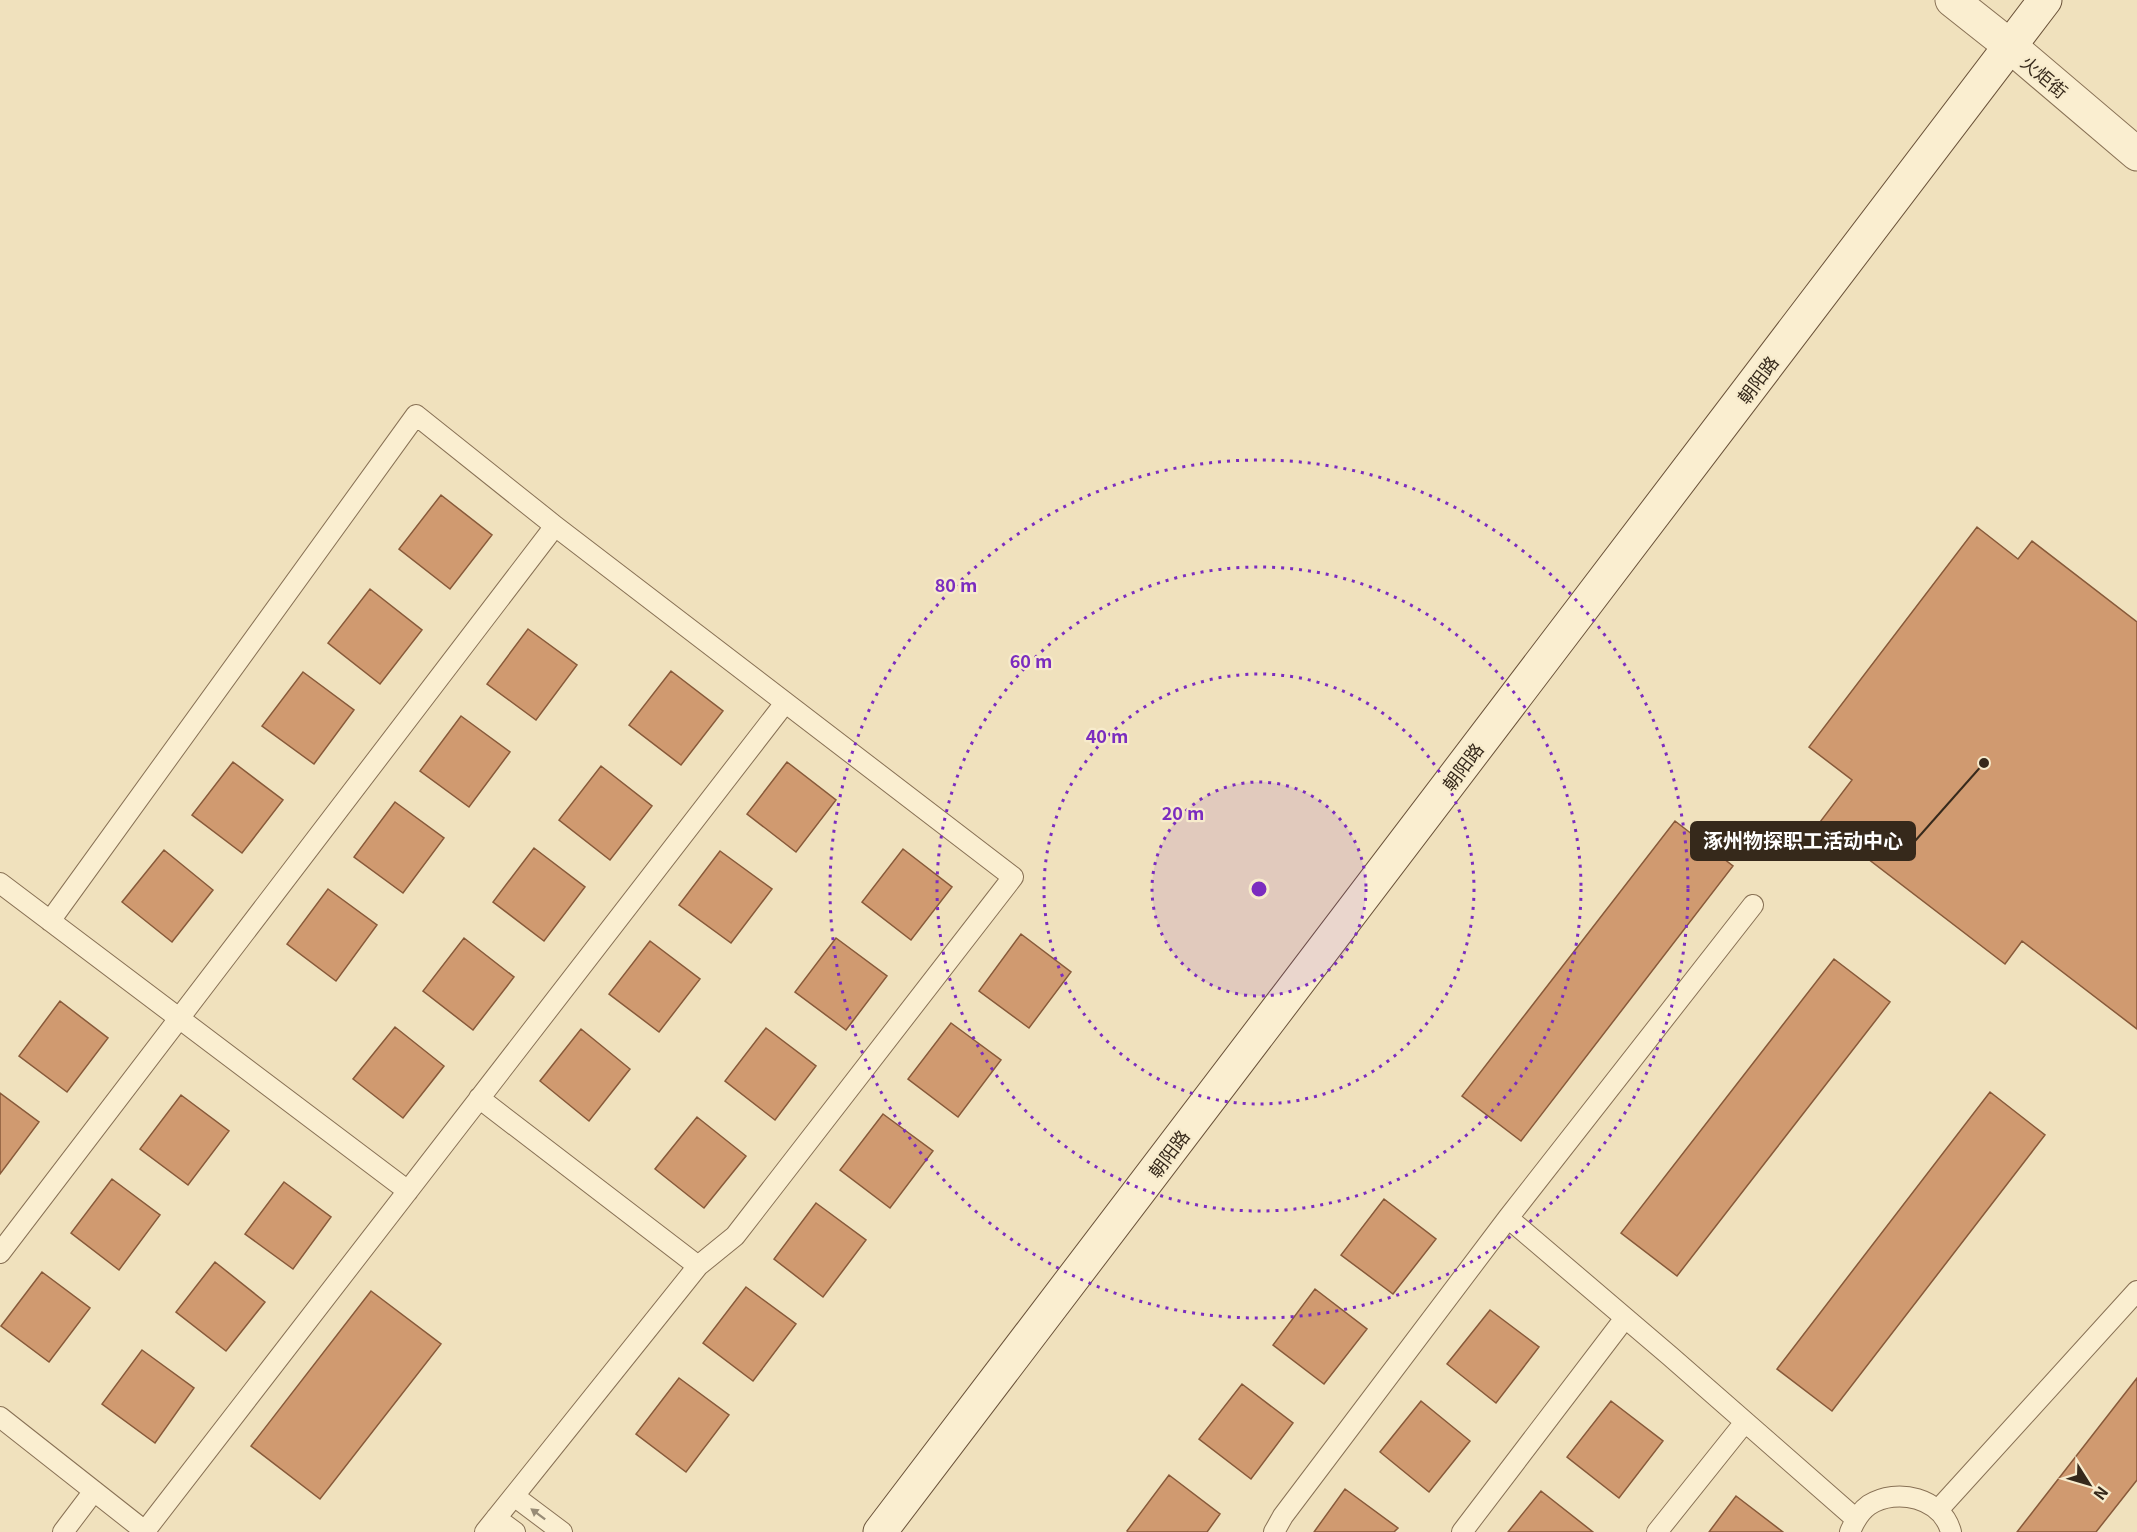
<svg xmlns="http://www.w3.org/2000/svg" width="2137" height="1532" font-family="Georgia,'Noto Sans SC',serif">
<rect width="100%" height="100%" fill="#f0e1bd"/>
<path fill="#d09a70" stroke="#885a3a" stroke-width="1.5" d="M441 495 492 535 450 589 399 549Z
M1977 527 2018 559 2032 541 2137 622V1029L2022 941 2005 964 1820 822 1852 780 1809 747Z
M370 589 422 630 380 684 328 643Z
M528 629 577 665 536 720 487 684Z
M671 671 723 711 681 765 629 725Z
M303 672 354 710 314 764 262 726Z
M461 716 510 752 469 807 420 771Z
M233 762 283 800 242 853 192 815Z
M787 762 836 800 796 852 747 814Z
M601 766 652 806 610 860 559 820Z
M395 802 444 838 403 893 354 857Z
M1675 821 1733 866 1521 1141 1462 1096Z
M534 848 585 887 544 941 493 902Z
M903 849 952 887 911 940 862 902Z
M164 850 213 890 172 942 122 902Z
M720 851 772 889 731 943 679 905Z
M328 889 377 925 336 981 287 944Z
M1021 934 1071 972 1029 1028 979 991Z
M464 938 514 977 473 1030 423 991Z
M836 938 887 976 846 1030 795 992Z
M650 941 700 979 659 1032 609 994Z
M1834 959 1890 1002 1677 1276 1621 1233Z
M60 1001 108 1038 67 1092 19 1056Z
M951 1023 1001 1060 958 1117 908 1079Z
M395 1027 444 1066 403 1118 353 1079Z
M766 1028 816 1066 775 1120 725 1081Z
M581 1029 630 1069 589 1121 540 1081Z
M1990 1092 2045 1135 1832 1411 1777 1369Z
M0 1093 39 1122 0 1174Z
M181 1095 229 1131 188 1185 140 1149Z
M883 1114 933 1151 890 1208 840 1170Z
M697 1117 746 1156 704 1208 655 1169Z
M112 1179 160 1215 119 1270 71 1233Z
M284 1182 331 1217 293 1269 245 1234Z
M1384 1199 1436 1239 1393 1294 1341 1255Z
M816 1203 866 1240 823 1297 774 1259Z
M215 1262 265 1302 226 1351 176 1312Z
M42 1272 90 1308 49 1362 1 1326Z
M746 1287 796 1324 753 1381 703 1343Z
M1315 1289 1367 1329 1324 1384 1273 1345Z
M371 1291 441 1344 320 1499 251 1446Z
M1490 1310 1539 1347 1496 1403 1447 1364Z
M142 1350 194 1388 155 1443 102 1404Z
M679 1378 729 1415 686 1472 636 1434Z
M2137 1378V1480L2096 1532H2017Z
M1242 1384 1293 1423 1251 1479 1199 1439Z
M1421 1401 1470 1441 1429 1492 1380 1452Z
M1611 1401 1663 1441 1619 1498 1567 1457Z
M1169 1475 1220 1514 1207 1532H1128L1127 1531Z
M1345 1489 1398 1528 1394 1532H1314Z
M1541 1491 1593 1532H1508Z
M1736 1496 1783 1532H1709Z"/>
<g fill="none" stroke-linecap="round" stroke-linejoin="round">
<g stroke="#887155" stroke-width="22">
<path id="service" d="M0 883 408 1191
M50 921 416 415 555 526 1013 877 735 1236 698 1266 485 1532
M479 1098 698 1266
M1508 1218 1670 1356 1856 1519
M0 1253 555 526
M0 1417 146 1532
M514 1496 562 1532
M1938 1510 2137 1291
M496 1518 515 1532
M145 1531 785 703
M63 1532 94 1491
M1274 1532 1283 1516 1508 1218 1753 905
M1462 1532 1625 1318
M1657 1532 1745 1422
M1850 1532C1854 1522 1859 1512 1869 1505 1897 1487 1942 1498 1951 1532"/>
</g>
<g stroke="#887155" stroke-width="35">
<path id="tertiary" d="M1952 0 2010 46 2137 154"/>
</g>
<g stroke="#6a5239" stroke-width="35">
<path id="secondary" d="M880 1532 2045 0"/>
</g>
<use href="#service" stroke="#faeed0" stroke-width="20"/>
<use href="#tertiary" stroke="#faeed0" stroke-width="33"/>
<use href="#secondary" stroke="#faeed0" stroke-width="33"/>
</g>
<defs><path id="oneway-solid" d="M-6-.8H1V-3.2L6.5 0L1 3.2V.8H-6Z" transform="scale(1.5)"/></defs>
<use fill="#988c76" href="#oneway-solid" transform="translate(538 1514) rotate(-143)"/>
<circle cx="1259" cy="889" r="107" fill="#7b2cbf" fill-opacity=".12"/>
<g fill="none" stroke="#7b2cbf" stroke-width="3" stroke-dasharray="3 6">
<circle cx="1259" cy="889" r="107"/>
<circle cx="1259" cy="889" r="215"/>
<circle cx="1259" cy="889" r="322"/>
<circle cx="1259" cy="889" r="429"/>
</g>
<g text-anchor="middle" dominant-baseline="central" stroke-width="4.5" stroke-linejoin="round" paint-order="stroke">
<g font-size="18" fill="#36291b" stroke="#f7ebcc">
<text transform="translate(2045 76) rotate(40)">火炬街</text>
<text transform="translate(1757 379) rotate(-53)">朝阳路</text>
<text transform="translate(1462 766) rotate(-53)">朝阳路</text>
<text transform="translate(1168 1153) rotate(-53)">朝阳路</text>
</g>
</g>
<circle cx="1259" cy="889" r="9" fill="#7b2cbf" stroke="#f7ebcc" stroke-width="3"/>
<g font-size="18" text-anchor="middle" font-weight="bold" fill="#7b2cbf" stroke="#f7ebcc" stroke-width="4.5" stroke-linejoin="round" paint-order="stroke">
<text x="956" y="592">80 m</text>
<text x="1031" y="668">60 m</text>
<text x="1107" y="743">40 m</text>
<text x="1183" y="820">20 m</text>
</g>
<path fill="none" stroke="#36291b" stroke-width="2" d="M1984 763L1915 841"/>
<circle fill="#36291b" stroke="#f7ebcc" stroke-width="2" cx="1984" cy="763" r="6"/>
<rect fill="#36291b" stroke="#36291b" stroke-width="2" x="1691" y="822" width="224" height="38" rx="6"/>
<g font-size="20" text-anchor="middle" font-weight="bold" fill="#fff">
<text x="1803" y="848">涿州物探职工活动中心</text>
</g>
<g transform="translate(2089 1484) rotate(127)" stroke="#f7ebcc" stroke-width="4.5" paint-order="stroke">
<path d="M0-4.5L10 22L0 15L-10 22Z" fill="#36291b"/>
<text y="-9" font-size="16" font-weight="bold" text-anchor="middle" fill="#36291b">N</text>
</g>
</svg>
